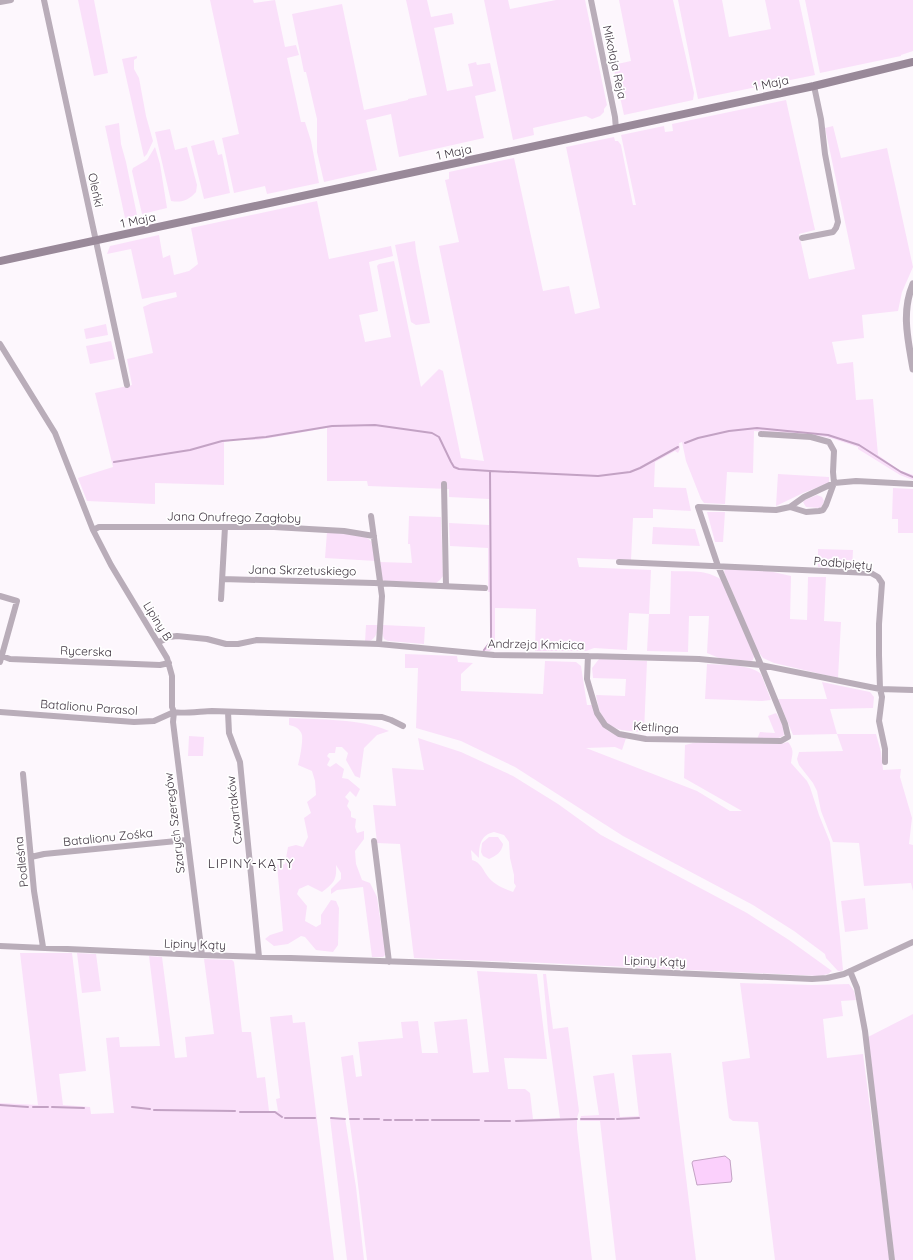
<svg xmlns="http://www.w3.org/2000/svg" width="913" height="1260" font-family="Quicksand,sans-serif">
<rect width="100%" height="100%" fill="#fdf7fd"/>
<path fill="#fae0fa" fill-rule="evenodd" d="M78 0H94L108 73 94 76Z
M210 0H253L254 3 275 0 285 47 296 45 299 55 287 58 301 122H305L311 141 319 183 267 194 265 186 234 193 222 138 239 134Z
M406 0H427L431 17 452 13 454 24 434 28 447 91 473 86 468 64 476 62 477 65 490 63 496 91 475 96 484 138 399 157 391 114 366 120 377 170 324 182 317 152V119L306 72H304L292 14 342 4 364 110 408 100V99L427 95Z
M484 0H508L510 9 556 0H585L607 105 604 109V112L600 116 592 119 586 116 533 128 534 135 513 140Z
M619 0H673L694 93 693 100 624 115 613 65 631 61Z
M678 0H722L729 37 771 29 765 0H799L815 75 698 99Z
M805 0H913V51L901 55V56L820 73Z
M137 56V58L134 60V69L139 78 146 116 153 141 147 154 144 157 122 59Z
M786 100 815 230 799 234 809 279 855 269 825 128 833 126 841 158 887 148 913 267 902 292 898 311 862 315 864 338 832 342 837 364 853 362 856 400 873 399 878 455 899 470 913 475V480L900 475 858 449V447L834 439 820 436 754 431 753 473 727 472 725 504 704 503 701 499 686 461 682 442 679 443 680 449 678 453 675 451 655 462 654 487 686 488 691 511 653 509V518H633L631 560 577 558 579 567 651 570 649 614H670L671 571C691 572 705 569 722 580L754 656 753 660 751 661 719 658 707 653 709 616H689L688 652 647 651 649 614 629 613 627 650 594 648 586 651H535L536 609 495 608V645L490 651H482L490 640V592H488V548L450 546 449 523 489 525V499L449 497V489L368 486 367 481H327V428L258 440H236L224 442V485L155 483V504L87 501 78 478 113 467 95 393 132 385 127 359 153 353 143 307 152 303 177 297 176 292 142 299 131 249 107 254 110 246 159 235 163 258 170 255 174 275 189 271 198 264 191 228 317 201 329 259 391 246 393 256 369 262 378 311 359 315 365 342 391 337 377 266 379 264 394 261 421 387 439 369 443 371 461 458 484 461 439 246 459 242 445 180 449 179V172L514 158 543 291 569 286 575 314 600 308 566 147 614 137 615 141H618L621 145 633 205H636L621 135 664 126 665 132 673 131 672 124Z
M119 123 121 144 126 162 137 215 125 218 105 126Z
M170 129 175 150 187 147 197 185 196 192C189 200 182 203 171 201L155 132Z
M214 140 218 155 222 154 230 193 204 199 191 146Z
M155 147 160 164 167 208 142 214 132 171 133 168 147 160Z
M415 241 416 251 430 323 416 325 411 322 395 245Z
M106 324 108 335 86 339 84 329Z
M111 341 115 359 90 364 86 346Z
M778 474 829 477V483L803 493 776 506Z
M893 488 913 489V533H898V519H892Z
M817 495 822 497 824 501 822 506 820 508 806 507 803 502 805 500Z
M707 512H725L723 542H715Z
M409 516 441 517 443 576 440 580 436 583 386 582 382 580 380 562 412 563 410 544H408Z
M653 527 695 529 700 546 652 544Z
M327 532 365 536 372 542 376 561 325 558Z
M818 549 853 550 852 569 818 567Z
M725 569 764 570 791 576 790 619 807 620 808 577H826L824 621 841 622 838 678 774 663 763 658 757 650 724 572Z
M366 625H379C377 634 375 641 365 642Z
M383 625 425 627 424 644 388 641 384 639 382 633Z
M405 654 457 656 458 662 473 663 461 674V691L543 694 545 661 576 662 581 666 587 705H592C599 726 605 732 626 738L622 750 615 747 586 748 679 784 697 791 730 811H742L684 778 685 745 693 743 705 742 781 744 788 742C795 751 792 753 791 763L807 781 810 787 819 815 830 842 840 937 843 970 841 971H838L826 958 825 954 794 931 753 905 623 836 515 767 461 741 416 728 418 668H405Z
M599 659 647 661 644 732C631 731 608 732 602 716 599 710 597 702 596 695L625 696 626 679 593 678 592 668Z
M707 664C721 665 751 664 761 674L771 700 762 701 705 699Z
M822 682 870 692 874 697 873 708 830 709 837 734H876L881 752 883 770 901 769 900 777 912 818 909 844 913 845V891L911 883 864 886 859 843 833 842 821 811 817 791 813 783 799 765 797 759 799 752 843 751 837 734 793 735 778 699H827Z
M776 713C781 720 784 727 784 735 777 741 765 738 757 739L760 732 775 733 768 716Z
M289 718C320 720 360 718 389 731L377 735 364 748 360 778 355 776 346 760 348 753 342 747H336L335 753H329L327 756 330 759 327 765 330 767 336 763 344 769 342 778 348 779 360 789 356 797 350 791 345 797 349 801 347 806 351 812V817L356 819 355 827 357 833 364 831V839L355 851 356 864 362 880 370 883 377 897 382 932 384 936 386 954 383 957H372L363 887 337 890 331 894V889L341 879V873L336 865C337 880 334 883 322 892L308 885 299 889 297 894 307 906 305 921 316 927 321 924V915L331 900 336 901 339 908 338 945 333 952 316 950 305 937 301 936 288 944 274 946 265 939 270 935 283 931 277 865 285 864 288 847 296 845 303 847 308 837 304 818 311 813 307 802 316 795 315 781 312 771 298 765C300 758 303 742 302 735 300 728 294 726 289 725Z
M189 736 204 737 203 756H188Z
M418 738 461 752 513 776 558 804 601 835 747 913 789 940 832 971 828 974 819 976 545 963 414 958 400 844 377 843 373 805 396 806 392 768 424 770ZM494 832 504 835 509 842 510 858 514 875V883L516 886 513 892C505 889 495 885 489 878 483 871 482 863 472 860L471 850 479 858C479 846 480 835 494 832Z
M489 837H498L503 844C502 852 496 856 489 859L483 856 481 852 482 843Z
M865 898 868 929 845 932 841 901Z
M20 953H72L86 1071 59 1074 63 1105 90 1107 91 1114 114 1113 106 1038 119 1037 120 1047 160 1046 149 956 162 957 175 1058 187 1057 185 1037 214 1034 204 959 232 960 234 962 242 1032H251L257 1078 265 1077 269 1111H278L276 1099 280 1098 270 1017 292 1015 293 1023 305 1022 334 1260H0V1103L38 1105Z
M77 953 96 954 101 991 82 993Z
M477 971 537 974 547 1059 504 1058 508 1089H525L530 1093 533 1119 560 1118 548 1031 543 974H546L553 1029 568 1027 579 1111 577 1118V1129L592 1260H367L357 1176 341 1057 353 1055 356 1077 362 1076 358 1042 403 1038 401 1022 418 1021 422 1053H438L434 1022 467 1019 473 1073 489 1072Z
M740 983 812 985 849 984 854 991 856 1000 841 1001 843 1016 823 1019 827 1058 863 1054 890 1260H775L758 1122 733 1121 729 1118 722 1062 750 1058Z
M913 1014V1260H895L868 1037Z
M671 1053 696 1260H616L600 1121H580L581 1116 599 1115 593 1076 614 1073 620 1117 639 1116 632 1055Z
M330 1118H345L356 1187 364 1260H347Z"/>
<path fill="#fbd0fc" stroke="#c3a2c4" d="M725 1156 730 1160 732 1179 731 1182 697 1185 692 1163 693 1161Z"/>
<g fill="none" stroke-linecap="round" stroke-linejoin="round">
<path stroke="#c3a2c4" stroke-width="2" d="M685 443 698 438 729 431 757 428 828 435 859 445 901 472 913 477
M114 462 190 450 222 441 266 437 332 426 375 425 432 433 439 437 451 462 454 467 459 469 490 471 598 476 630 472 640 468 678 447
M484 650 491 641V628L490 471
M0 1105 28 1107
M33 1107H48
M52 1107 84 1108
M132 1107 150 1109
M154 1110 235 1111
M240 1112H275L282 1117
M285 1118H315
M331 1118 345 1119
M350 1119H359
M364 1119H379
M581 1119H614
M617 1119 639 1118
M384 1120H391
M395 1120H412
M416 1120H428
M432 1120H479
M485 1121H510
M516 1121 577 1119"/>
<path stroke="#b9adb9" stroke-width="6" d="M44 0 127 385
M591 0 615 117 616 129
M0 2 11 0
M802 238 833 232 836 228 838 222 825 154 821 119 814 86
M0 344 55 433 93 530 111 565 167 658 172 676V707L174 712
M761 434 811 437 829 442 834 451 833 472 834 483 826 505 823 510 819 511 806 512 790 507
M444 484 446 586
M371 516 382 596 379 644
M93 530 99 527H274L344 531 374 536
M619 562 871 573 878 577 882 583 879 624V655L880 689 882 697 879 721 885 749V762
M222 579 374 583 485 588
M0 596 17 601 0 662
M221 599 225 527
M159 642 169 637 177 636 207 639 226 644H238L257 640 379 644 494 655 588 656 699 659 761 665 880 689 913 690
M2 656 10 659 160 665 169 663
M588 656 587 679 597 713 605 725 619 734 646 739 781 741 788 737 785 724 761 665 718 566 698 507 776 510 790 507 804 497 834 483 856 481 913 484
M0 712 134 722 154 721 174 712
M174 712 173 722 202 955
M174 712C180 714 204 711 212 711L382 717 391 720 403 726
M228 712 229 733 240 762 259 957
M23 774 34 891 43 947
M374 841 389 962
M31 857 44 854 187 840
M0 946 202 955 468 964 812 979 827 978 844 974 913 942
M850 971 857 988 865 1031 892 1260"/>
<path stroke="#b9adb9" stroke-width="7" d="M913 284C901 312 908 340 913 369"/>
<path stroke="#998999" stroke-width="8" d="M0 261 814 86 913 62"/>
</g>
<g text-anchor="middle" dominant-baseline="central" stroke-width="3.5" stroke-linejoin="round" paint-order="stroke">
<g font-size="12" fill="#3f3540" stroke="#fff">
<text transform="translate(615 62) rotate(78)">Mikołaja Reja</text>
<text transform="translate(771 83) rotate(-12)">1 Maja</text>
<text transform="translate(454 152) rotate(-12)">1 Maja</text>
<text transform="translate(96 190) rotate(78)">Oleńki</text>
<text transform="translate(138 220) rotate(-12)">1 Maja</text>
<text transform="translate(234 517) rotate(1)">Jana Onufrego Zagłoby</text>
<text transform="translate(843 563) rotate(5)">Podbipięty</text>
<text transform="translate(302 570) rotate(1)">Jana Skrzetuskiego</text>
<text transform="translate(158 621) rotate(58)">Lipiny B</text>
<text transform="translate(536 644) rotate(1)">Andrzeja Kmicica</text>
<text transform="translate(86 651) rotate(2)">Rycerska</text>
<text transform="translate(89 707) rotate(4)">Batalionu Parasol</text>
<text transform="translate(656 727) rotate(4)">Ketlinga</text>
<text transform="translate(234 810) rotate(-96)">Czwartaków</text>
<text transform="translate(174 823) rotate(-97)">Szarych Szeregów</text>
<text transform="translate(108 837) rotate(-6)">Batalionu Zośka</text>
<text transform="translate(21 862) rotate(-96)">Podleśna</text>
<text transform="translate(195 944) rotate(2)">Lipiny Kąty</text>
<text transform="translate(655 961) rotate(2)">Lipiny Kąty</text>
</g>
<g font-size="13" letter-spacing="1" fill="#3f3540" stroke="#fff">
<text x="251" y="863">LIPINY-KĄTY</text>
</g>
</g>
</svg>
